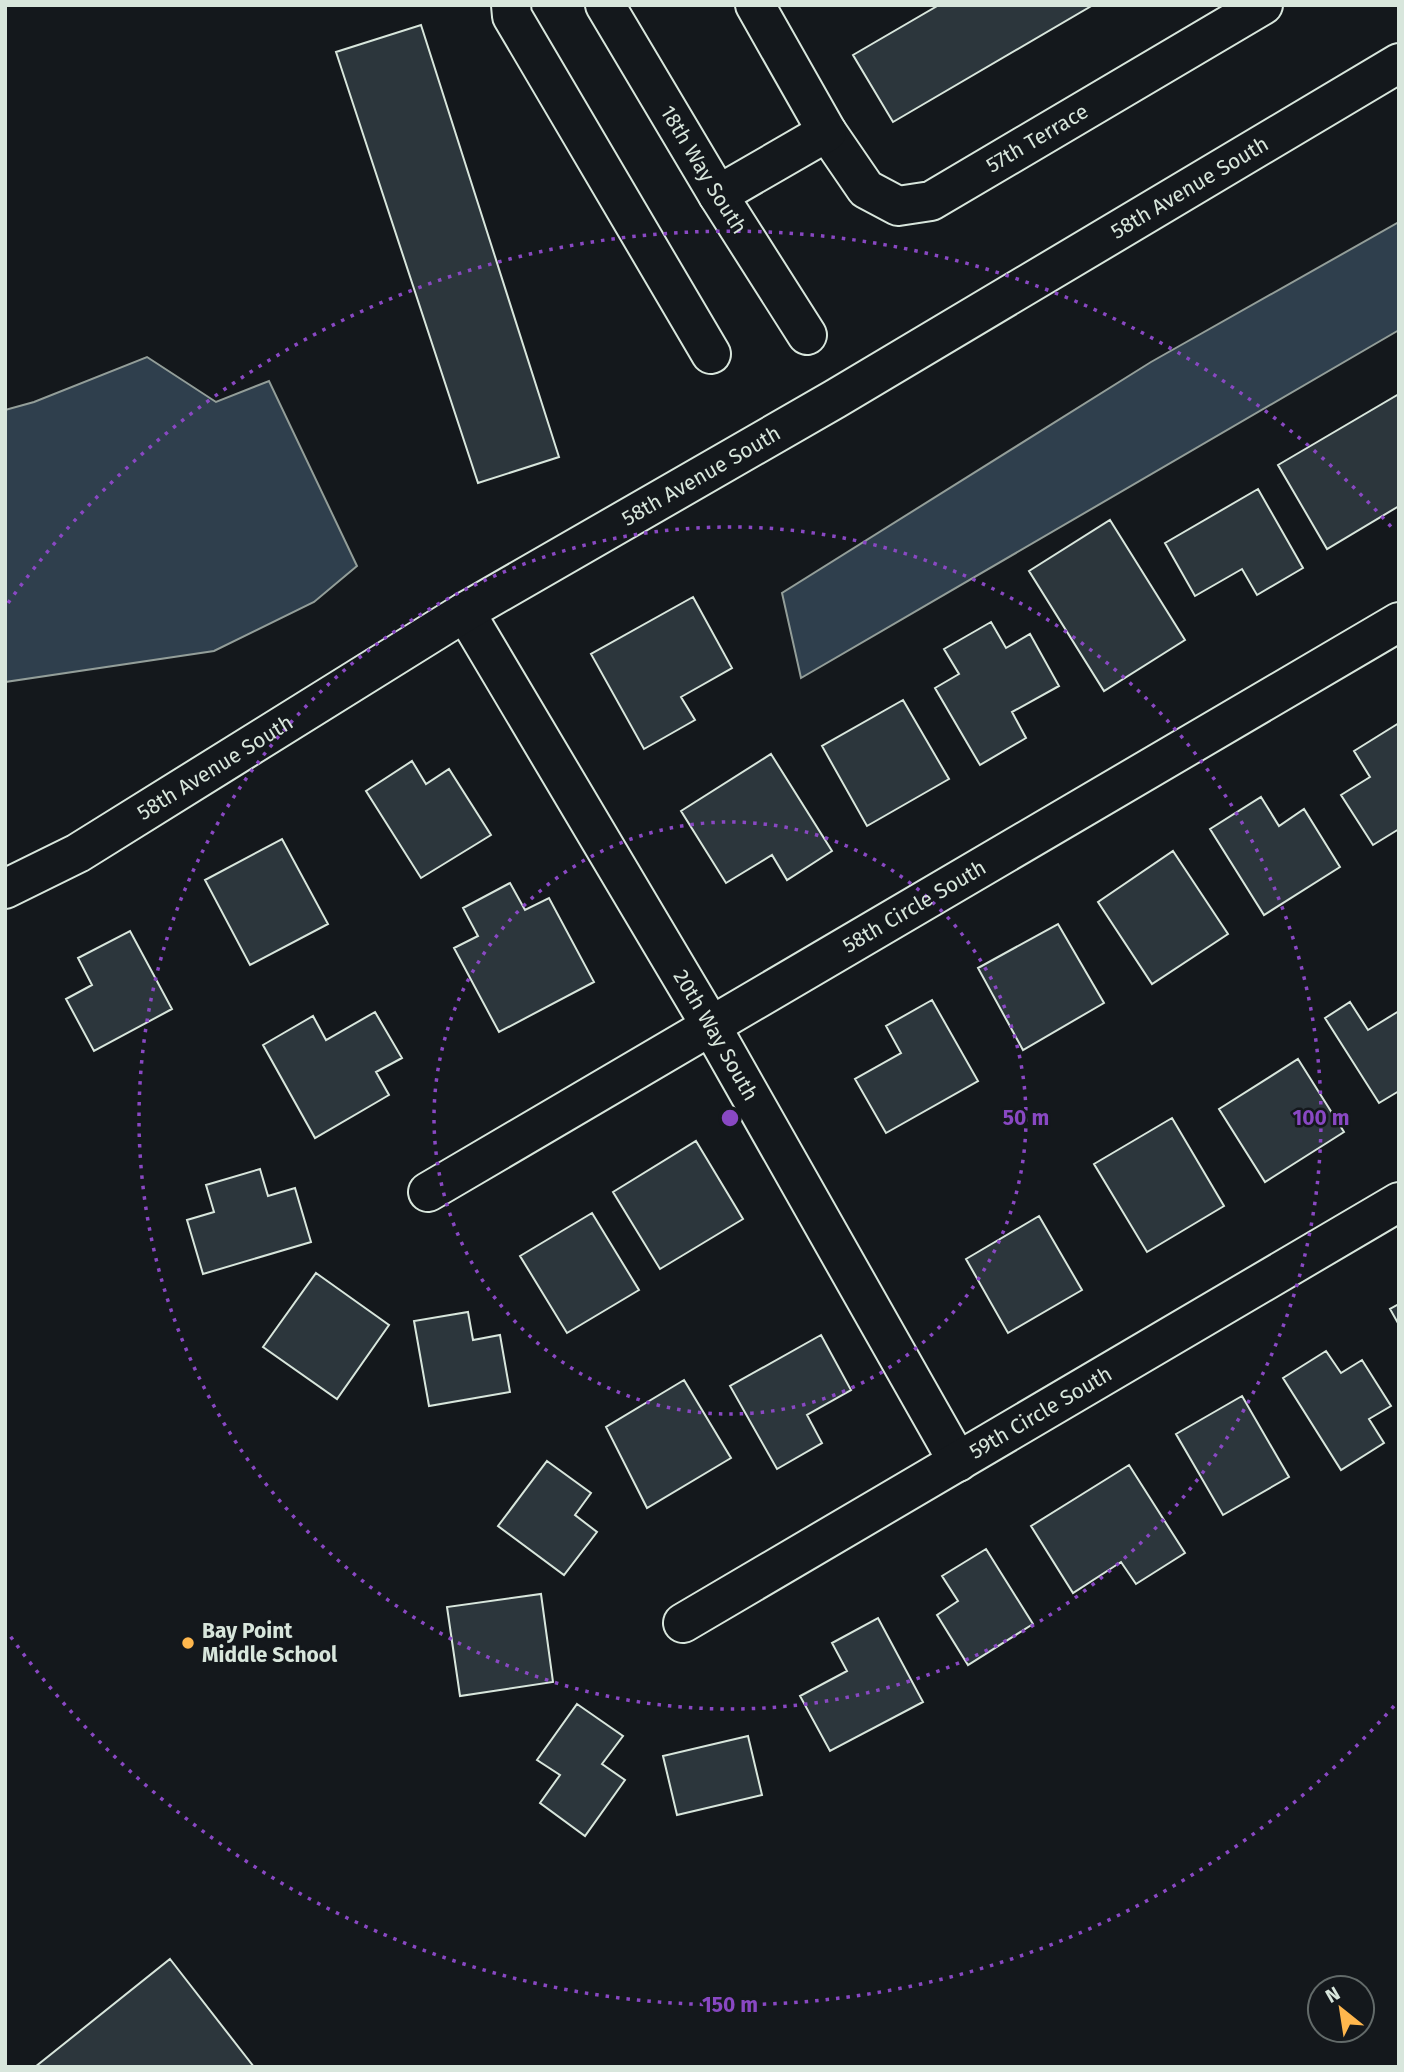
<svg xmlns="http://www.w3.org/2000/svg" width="1404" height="2072" font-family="'Fira Sans',sans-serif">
<rect width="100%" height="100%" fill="#14181c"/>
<path fill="#2f3f4d" stroke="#939e99" stroke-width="2" d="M1399 222V330L801 678 782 593 1151 362Z
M147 357 216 402 269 381 357 566 314 602 214 651 5 682V410L34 402Z"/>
<path fill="#2c363c" stroke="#d8e6dc" stroke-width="2" d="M939 5H1093L893 122 853 55Z
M421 25 559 457 478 483 336 52Z
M1399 394V506L1327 549 1278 465Z
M1258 489 1303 568 1257 595 1242 569 1195 596 1165 543Z
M1110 520 1185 640 1104 691 1029 571Z
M693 597 732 668 681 697 695 720 644 749 591 654Z
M991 622 1006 648 1030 634 1059 686 1012 712 1026 738 980 765 935 688 959 674 944 649Z
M903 700 949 779 867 826 822 746Z
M1399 723V829L1373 845 1341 795 1370 777 1354 751Z
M771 754 832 851 787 880 772 855 726 883 681 811Z
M412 761 426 784 449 769 491 835 421 878 366 791Z
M1261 797 1279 826 1304 809 1340 867 1264 915 1210 829Z
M282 839 328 924 250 965 205 880Z
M1173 851 1228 934 1152 984 1098 902Z
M510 883 525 910 549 898 594 982 499 1032 454 948 478 936 463 908Z
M1058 924 1104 1003 1023 1050 978 968Z
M130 931 172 1009 94 1051 66 999 92 985 78 958Z
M932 1000 978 1081 886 1133 855 1079 901 1053 886 1026Z
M1350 1002 1368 1030 1399 1011V1091L1379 1103 1325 1018Z
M375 1012 402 1058 376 1072 389 1095 315 1138 263 1045 313 1016 326 1040Z
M1298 1059 1344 1132 1265 1182 1219 1109Z
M1172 1118 1224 1206 1147 1252 1094 1164Z
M696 1141 743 1219 660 1269 613 1192Z
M260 1169 268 1196 295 1188 311 1242 203 1274 187 1220 214 1212 206 1185Z
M592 1213 639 1290 567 1333 520 1256Z
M1039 1216 1082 1290 1008 1333 966 1259Z
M316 1273 389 1325 337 1399 263 1347Z
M1399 1304V1325L1390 1309Z
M468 1312 473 1340 500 1335 510 1392 429 1406 414 1321Z
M821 1335 851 1390 807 1415 822 1443 777 1469 730 1386Z
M1326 1351 1341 1373 1362 1360 1391 1406 1369 1419 1384 1443 1341 1470 1283 1378Z
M684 1380 731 1458 647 1508 606 1427Z
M1242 1396 1289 1477 1223 1515 1176 1434Z
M547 1461 591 1493 575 1515 597 1532 564 1575 498 1526Z
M1129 1465 1185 1553 1136 1584 1121 1562 1073 1593 1031 1526Z
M986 1549 1033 1624 968 1665 937 1615 958 1601 942 1576Z
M541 1594 553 1682 460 1696 447 1607Z
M878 1618 923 1702 830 1751 800 1696 847 1671 832 1643Z
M577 1704 623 1736 602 1764 625 1780 585 1836 540 1803 560 1775 537 1760Z
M748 1736 762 1795 677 1815 663 1756Z
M170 1959 254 2067H35Z"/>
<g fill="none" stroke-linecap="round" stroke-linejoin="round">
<g stroke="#d8e6dc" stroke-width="42">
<g id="minor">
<path d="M511 5 512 16 711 354"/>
<path id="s1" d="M605 5 718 195 807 335"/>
<path id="s2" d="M827 132 866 189 898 206 931 201 1263 5"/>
<path d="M718 195 827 132 755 5"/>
<path id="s3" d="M465 612 711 1026 958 1462"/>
<path id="s4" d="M5 889 78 853 465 612 835 399 1399 63"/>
<path id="s5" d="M428 1192 1399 622"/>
<path id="s6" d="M683 1623 1399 1202"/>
</g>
</g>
<use href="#minor" stroke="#14181c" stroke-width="38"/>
</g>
<g fill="none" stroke="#8948c3" stroke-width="3.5" stroke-dasharray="3.5 7">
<circle cx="730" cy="1118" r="296"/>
<circle cx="730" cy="1118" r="591"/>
<path d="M1394 1706A887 887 0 0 1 8 1633M8 603A887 887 0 0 1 1394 530"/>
</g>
<circle fill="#ffb74d" stroke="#14181c" stroke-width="2.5" cx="188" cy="1643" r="7"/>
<g text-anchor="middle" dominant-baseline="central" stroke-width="5" stroke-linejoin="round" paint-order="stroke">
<g font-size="21" fill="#d8e6dc" stroke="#14181c">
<text stroke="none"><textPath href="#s2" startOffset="262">57th Terrace</textPath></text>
<text stroke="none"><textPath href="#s1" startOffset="192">18th Way South</textPath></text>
<text stroke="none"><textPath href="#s4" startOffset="1377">58th Avenue South</textPath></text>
<text stroke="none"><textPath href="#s4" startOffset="810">58th Avenue South</textPath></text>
<text stroke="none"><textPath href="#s4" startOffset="243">58th Avenue South</textPath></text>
<text stroke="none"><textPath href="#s5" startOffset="564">58th Circle South</textPath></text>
<text stroke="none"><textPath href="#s3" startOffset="492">20th Way South</textPath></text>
<text stroke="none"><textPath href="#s6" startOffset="415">59th Circle South</textPath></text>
</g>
<g font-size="21" font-weight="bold" fill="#d8e6dc" stroke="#14181c" text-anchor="start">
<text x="202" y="1631">Bay Point<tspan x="202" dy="24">Middle School</tspan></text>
</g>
</g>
<circle cx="730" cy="1118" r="10" fill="#8948c3" stroke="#14181c" stroke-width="3.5"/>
<g font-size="21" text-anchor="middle" font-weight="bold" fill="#8948c3" stroke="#14181c" stroke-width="5" stroke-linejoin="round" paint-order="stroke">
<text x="1026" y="1125">50 m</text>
<text x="1321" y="1125">100 m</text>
<text x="730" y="2012">150 m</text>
</g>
<rect width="1404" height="2072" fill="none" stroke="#d8e6dc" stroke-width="14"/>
<g transform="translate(1341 2009) rotate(330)"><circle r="33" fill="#14181c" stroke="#626a69" stroke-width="2"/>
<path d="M0-5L12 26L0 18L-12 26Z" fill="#ffb74d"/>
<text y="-10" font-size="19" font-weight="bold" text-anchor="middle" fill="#d8e6dc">N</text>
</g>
</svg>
